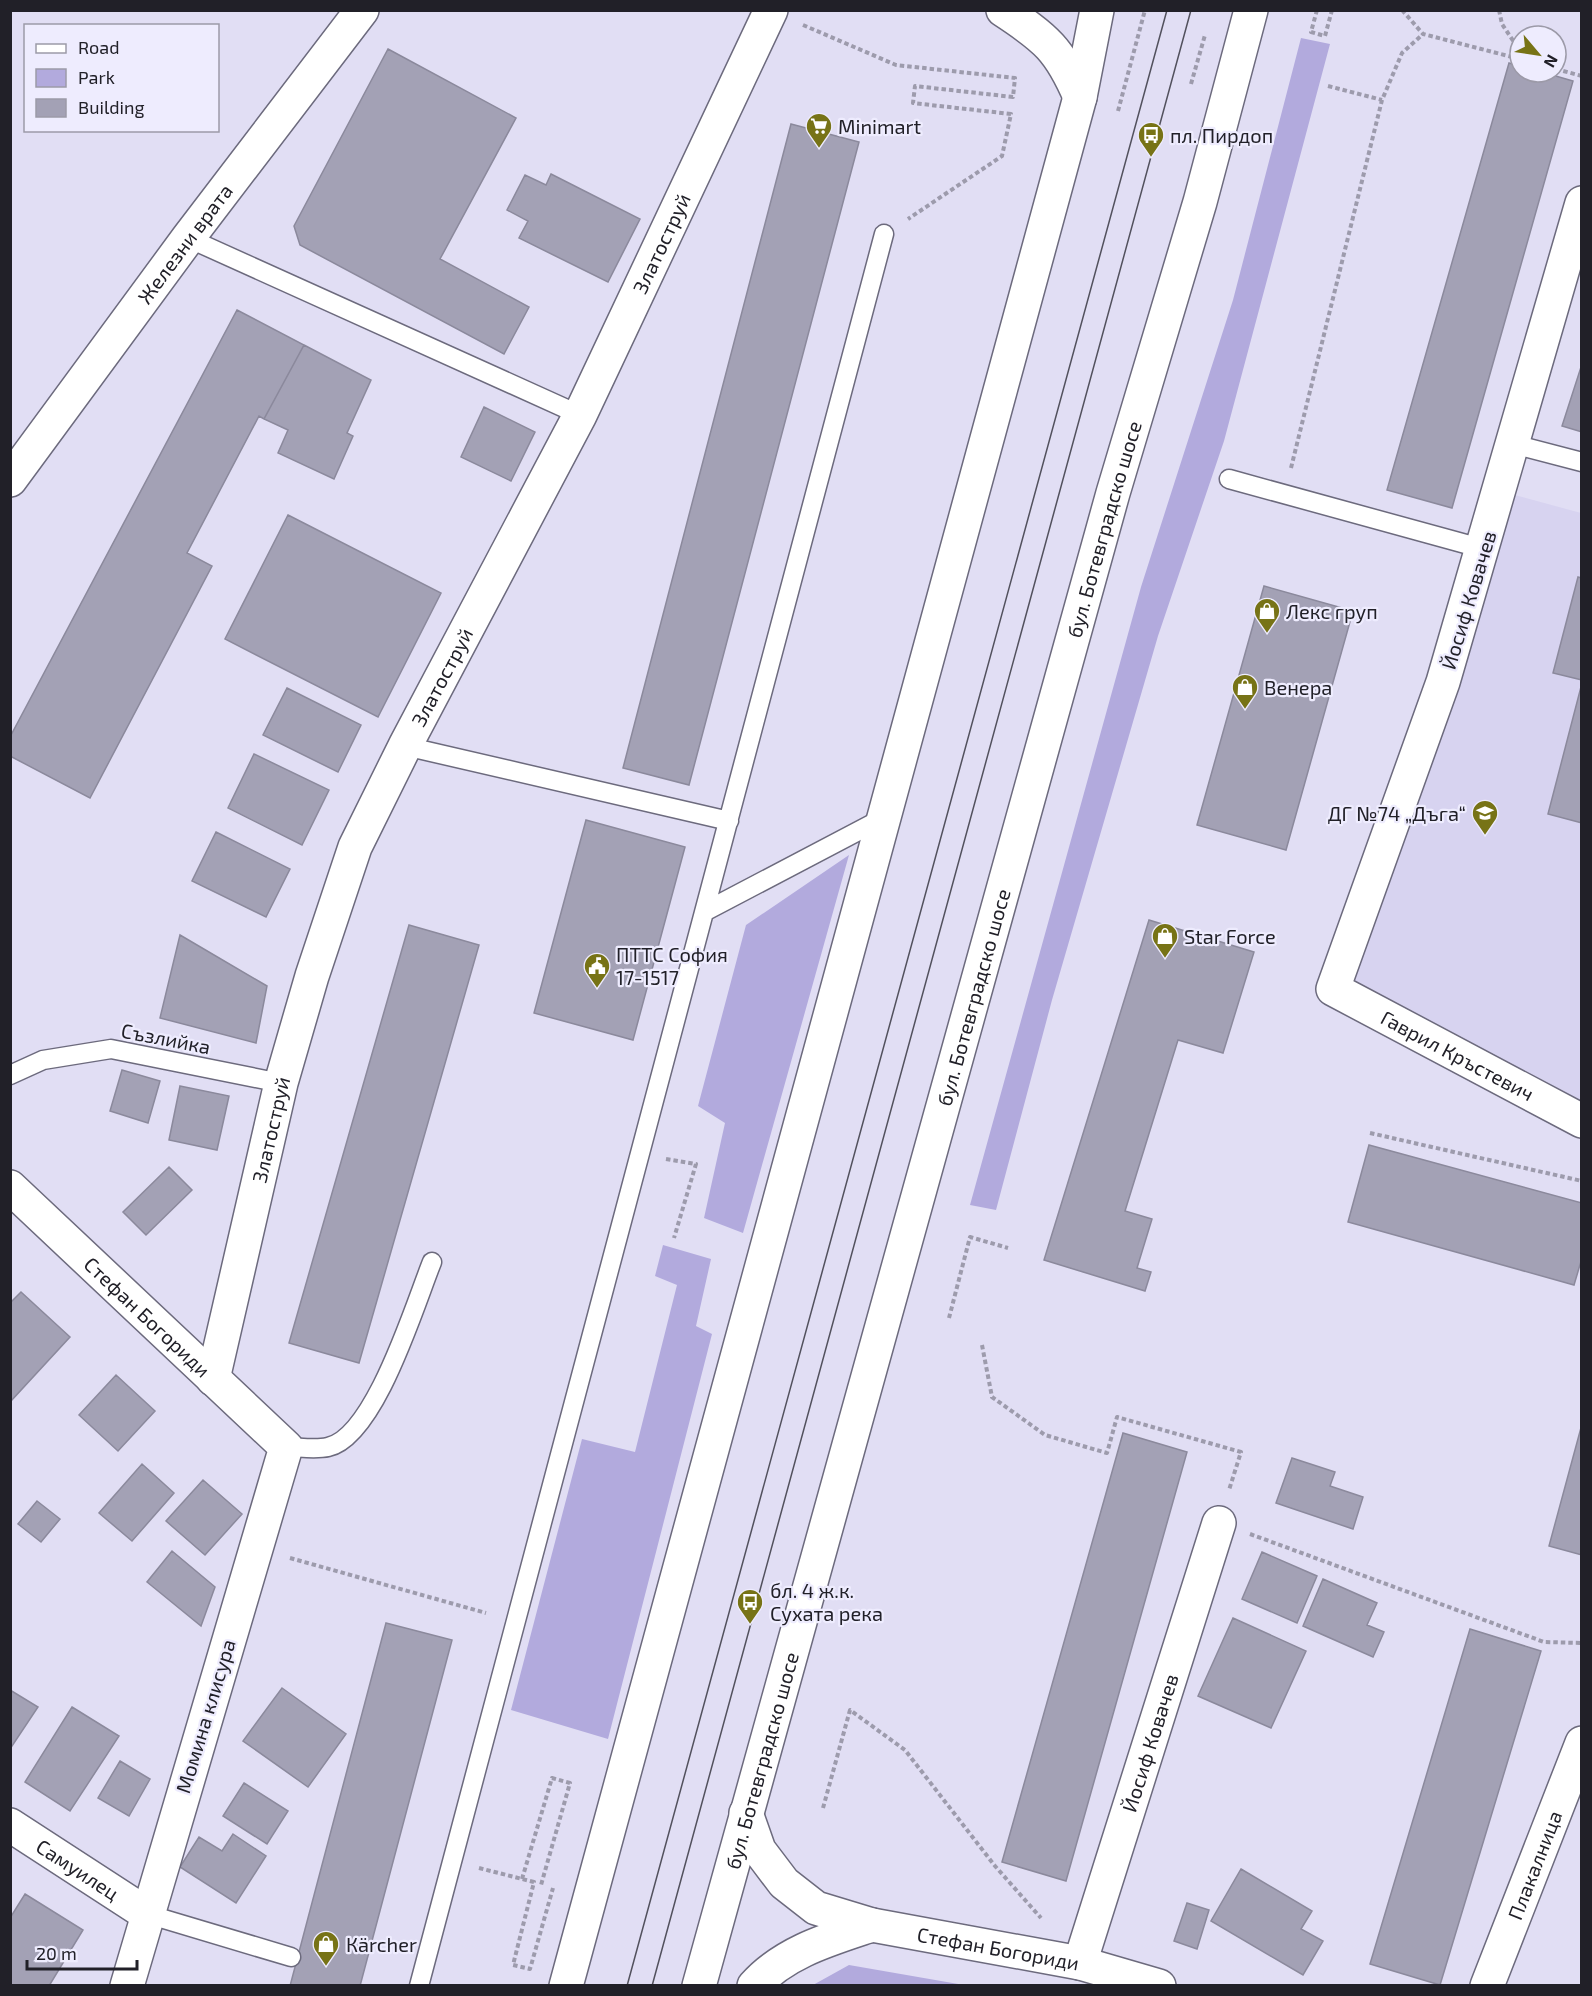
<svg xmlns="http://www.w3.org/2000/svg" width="1592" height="1996" font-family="'Exo 2',sans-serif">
<rect width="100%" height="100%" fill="#e1def4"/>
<path fill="#d7d3f0" d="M1500 491 1581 513V1121L1333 989Z"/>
<path fill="#b2aadd" d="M1301 38 1330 44 1224 441 1158 636 1052 1000 996 1210 970 1205 1141 587 1233 300Z
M849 855 743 1233 704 1218 725 1123 698 1106 746 925Z
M663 1245 711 1259 696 1326 712 1334 608 1739 511 1710 582 1439 635 1452 677 1285 655 1276Z
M849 1965 964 1985H813Z"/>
<path fill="#a3a1b5" stroke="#8b899c" stroke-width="1.5" d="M388 49 516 118 440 259 529 307 504 354 300 245 294 226Z
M1509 63 1520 66V72H1542L1573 81 1452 508 1387 490Z
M791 124 859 142 689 785 623 768Z
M551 174 640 219 608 282 519 238 528 221 507 210 525 175 546 185Z
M237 310 304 345 264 419 259 416 187 553 212 566 90 798 10 756V737Z
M304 345 371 380 347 433 353 436 334 479 278 453 288 430 264 419Z
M1582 364V432L1562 426Z
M484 407 535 432 511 481 461 457Z
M288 515 441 593 378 717 225 639Z
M1578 577 1582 578V680L1553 673Z
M1264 586 1353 611 1286 850 1197 825Z
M1582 683V823L1548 814Z
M287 688 361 725 338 772 263 735Z
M254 754 329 790 302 845 228 808Z
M586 820 685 847 633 1040 534 1013Z
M216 832 290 869 266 917 192 881Z
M1149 920 1254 952 1223 1053 1178 1040 1125 1211 1152 1219 1137 1268 1151 1272 1145 1291 1044 1260Z
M409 925 479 945 359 1363 289 1343Z
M180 935 267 986 256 1043 160 1018Z
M122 1070 160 1081 148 1123 110 1111Z
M180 1086 229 1096 217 1150 169 1140Z
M1369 1145 1582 1203V1258L1574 1285 1348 1222Z
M169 1167 192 1190 146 1235 123 1212Z
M21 1292 70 1337 10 1402V1303Z
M116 1375 155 1411 118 1451 79 1415Z
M1582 1424V1555L1549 1546Z
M1123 1433 1187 1452 1066 1881 1002 1862Z
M1292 1458 1335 1472 1330 1486 1363 1497 1353 1529 1276 1503Z
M142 1464 174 1493 132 1541 99 1513Z
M203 1480 242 1514 205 1555 166 1521Z
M37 1501 60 1519 41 1542 18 1524Z
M172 1551 215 1587 201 1626 147 1582Z
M1262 1552 1317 1576 1297 1623 1242 1599Z
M1323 1579 1377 1603 1367 1625 1384 1632 1373 1657 1303 1626Z
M1233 1618 1306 1651 1271 1728 1198 1696Z
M386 1623 452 1640 360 1986H290Z
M1470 1629 1541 1651 1440 1985 1370 1964Z
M282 1688 346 1734 308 1787 243 1741Z
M10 1690 38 1707 10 1749Z
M72 1707 119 1736 70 1811 25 1782Z
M120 1761 150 1779 129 1816 98 1798Z
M244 1783 288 1811 267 1844 223 1816Z
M233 1834 266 1856 236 1903 180 1867 199 1837 222 1851Z
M1241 1869 1312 1911 1301 1929 1323 1941 1303 1975 1211 1921Z
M25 1894 83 1930 49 1986H10V1918Z
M1187 1903 1209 1910 1197 1949 1174 1941Z"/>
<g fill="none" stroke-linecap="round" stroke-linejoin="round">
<g stroke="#6c6a7d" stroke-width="21">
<path id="lane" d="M188 238 580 415
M1513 444 1582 462
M1229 479 1484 549
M405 746 729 821
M704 912 885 817
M10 1075 43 1060 111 1049 281 1083
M286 1447C299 1447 315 1450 328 1447 375 1437 415 1304 432 1262
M147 1914 291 1957
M419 1986 884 234"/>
</g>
<g stroke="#6c6a7d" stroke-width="36">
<g id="street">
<path id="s1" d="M1582 203 1443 682 1333 989 1582 1121"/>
<path id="s2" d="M10 480 188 238 362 10"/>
<path id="s3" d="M10 1187 286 1447 127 1986"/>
<path id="s4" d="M213 1379 281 1083 312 976 355 847 405 746 580 415 771 10"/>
<path id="s5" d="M746 1813 759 1850 784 1883 816 1908 872 1925 1080 1963 1159 1986"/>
<path id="s6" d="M10 1825 147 1914"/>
<path id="s7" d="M1080 1963 1219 1523"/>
<path d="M754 1986C784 1952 830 1939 872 1925"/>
<path id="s8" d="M1487 1986 1582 1743"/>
</g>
</g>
<g stroke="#6c6a7d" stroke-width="36">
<g id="primary">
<path d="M1003 10C1046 38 1060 50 1080 97"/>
<path d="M566 1986 1080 97 1097 10"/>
<path id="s9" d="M699 1986 1113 493 1200 202 1251 10"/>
</g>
</g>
<path stroke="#9d9bac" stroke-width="4" stroke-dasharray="4.5 3" stroke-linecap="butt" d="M1317 10 1311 32 1325 36 1332 10
M1402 10 1423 34 1520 59
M1499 10 1502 24 1520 51
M803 25 896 65 1015 78 1013 97 915 86 913 103 1011 114 1002 156 908 219
M1556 69 1582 76
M1191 84 1205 35
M1328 86 1382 100
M1118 111 1145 10
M1291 468 1382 100 1402 53 1423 34
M1370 1133 1582 1181
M666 1159 696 1164 674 1238
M949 1318 970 1237 1008 1248
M982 1345 992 1397 1045 1435 1107 1453 1117 1417 1241 1452 1229 1490
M1250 1534 1544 1642 1582 1643
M290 1558 486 1613
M823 1808 850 1710 905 1750 995 1866 1041 1918
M479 1868 534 1882 513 1965 530 1969 553 1888
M522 1879 552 1778 570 1783 541 1885"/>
<use href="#lane" stroke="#fff" stroke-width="18"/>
<use href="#street" stroke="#fff" stroke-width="33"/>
<use href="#primary" stroke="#fff" stroke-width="33"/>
<path stroke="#52515d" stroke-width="1.5" d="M627 1986 1167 10
M652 1986 1191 10"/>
</g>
<defs>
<g id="supermarket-pin" transform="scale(1.35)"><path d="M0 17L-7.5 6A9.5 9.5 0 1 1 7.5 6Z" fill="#777316" stroke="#eeecfe"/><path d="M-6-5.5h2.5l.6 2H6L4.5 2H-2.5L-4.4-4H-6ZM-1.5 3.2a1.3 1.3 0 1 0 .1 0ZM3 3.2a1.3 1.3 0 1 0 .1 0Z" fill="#fff"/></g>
<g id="bus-pin" transform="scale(1.35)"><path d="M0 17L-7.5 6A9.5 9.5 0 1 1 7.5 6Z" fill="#777316" stroke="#eeecfe"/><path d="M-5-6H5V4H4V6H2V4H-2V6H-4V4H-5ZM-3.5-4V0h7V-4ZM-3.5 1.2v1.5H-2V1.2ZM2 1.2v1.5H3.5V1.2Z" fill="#fff"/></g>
<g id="shop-pin" transform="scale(1.35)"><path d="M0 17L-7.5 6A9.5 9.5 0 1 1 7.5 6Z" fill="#777316" stroke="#eeecfe"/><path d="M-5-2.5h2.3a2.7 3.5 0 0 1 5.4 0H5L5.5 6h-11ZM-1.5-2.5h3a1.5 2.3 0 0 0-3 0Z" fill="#fff"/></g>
<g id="school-pin" transform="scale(1.35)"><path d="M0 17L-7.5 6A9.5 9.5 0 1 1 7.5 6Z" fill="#777316" stroke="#eeecfe"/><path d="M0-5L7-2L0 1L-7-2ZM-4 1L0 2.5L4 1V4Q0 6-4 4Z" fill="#fff"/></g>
<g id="civic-pin" transform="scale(1.35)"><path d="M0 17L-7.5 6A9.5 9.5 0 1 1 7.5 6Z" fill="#777316" stroke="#eeecfe"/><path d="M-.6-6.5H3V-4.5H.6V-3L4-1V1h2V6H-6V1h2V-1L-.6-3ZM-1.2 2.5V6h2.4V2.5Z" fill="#fff"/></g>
</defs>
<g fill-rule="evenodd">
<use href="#supermarket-pin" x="819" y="126"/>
<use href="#bus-pin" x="1151" y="135"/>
<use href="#shop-pin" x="1267" y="611"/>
<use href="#shop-pin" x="1245" y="687"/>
<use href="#school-pin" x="1485" y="813"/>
<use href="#shop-pin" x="1165" y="936"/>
<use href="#civic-pin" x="597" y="966"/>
<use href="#bus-pin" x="750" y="1602"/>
<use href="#shop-pin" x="326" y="1944"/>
</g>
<g text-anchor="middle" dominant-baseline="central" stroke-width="4.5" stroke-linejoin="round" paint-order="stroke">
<g font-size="20" fill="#212028" stroke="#eeecfe" text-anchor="start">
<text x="838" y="126">Minimart</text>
<text x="1170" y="135">пл. Пирдоп</text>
<text x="1286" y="611">Лекс груп</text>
<text x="1264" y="687">Венера</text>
<text x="1466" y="813" text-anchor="end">ДГ №74 „Дъга“</text>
<text x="1184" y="936">Star Force</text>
<text x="616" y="954">ПТТС София<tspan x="616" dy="23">17-1517</tspan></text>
<text x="770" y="1590">бл. 4 ж.к.<tspan x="770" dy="23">Сухата река</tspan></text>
<text x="346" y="1944">Кärcher</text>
</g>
<g font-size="20" fill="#212028" stroke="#eeecfe">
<text stroke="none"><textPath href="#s4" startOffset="1228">Златоструй</textPath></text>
<text stroke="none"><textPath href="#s2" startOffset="294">Железни врата</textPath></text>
<text stroke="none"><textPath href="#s9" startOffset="1512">бул. Ботевградско шосе</textPath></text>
<text transform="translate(1468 600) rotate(-73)">Йосиф Ковачев</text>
<text stroke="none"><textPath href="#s4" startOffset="742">Златоструй</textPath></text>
<text stroke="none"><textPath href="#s9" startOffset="1026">бул. Ботевградско шосе</textPath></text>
<text transform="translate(166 1038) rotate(11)">Съзлийка</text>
<text stroke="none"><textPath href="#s1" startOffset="966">Гаврил Кръстевич</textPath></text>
<text stroke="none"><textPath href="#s4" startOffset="256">Златоструй</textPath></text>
<text stroke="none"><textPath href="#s3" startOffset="189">Стефан Богориди</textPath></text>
<text transform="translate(205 1716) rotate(-73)">Момина клисура</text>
<text stroke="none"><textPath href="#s7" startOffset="231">Йосиф Ковачев</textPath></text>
<text stroke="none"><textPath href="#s9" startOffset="234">бул. Ботевградско шосе</textPath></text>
<text stroke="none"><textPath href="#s8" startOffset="130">Плакалница</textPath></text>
<text stroke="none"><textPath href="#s6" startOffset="81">Самуилец</textPath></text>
<text stroke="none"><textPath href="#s5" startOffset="308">Стефан Богориди</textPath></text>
</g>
</g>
<rect width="1592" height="1996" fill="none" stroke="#212028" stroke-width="24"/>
<rect x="24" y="24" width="195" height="108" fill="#eeecfe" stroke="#9c9aa8" stroke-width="1.5"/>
<rect x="36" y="44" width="30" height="9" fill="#ffffff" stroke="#9c9aa8" stroke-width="1.5"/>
<text x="78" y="54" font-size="18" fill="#212028">Road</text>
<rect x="36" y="69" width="30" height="18" fill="#b2aadd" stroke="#9c9aa8" stroke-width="1.5"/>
<text x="78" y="84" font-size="18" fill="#212028">Park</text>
<rect x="36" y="99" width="30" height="18" fill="#a3a1b5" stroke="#9c9aa8" stroke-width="1.5"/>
<text x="78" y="114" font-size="18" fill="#212028">Building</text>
<g transform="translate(1538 54) rotate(119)"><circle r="28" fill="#eeecfe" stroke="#9c9aa8" stroke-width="1.5"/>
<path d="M0-4.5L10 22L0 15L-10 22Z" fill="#777316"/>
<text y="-9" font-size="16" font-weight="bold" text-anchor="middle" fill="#212028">N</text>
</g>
<path d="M27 1960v9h110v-9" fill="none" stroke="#212028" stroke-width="3"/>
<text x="36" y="1960" font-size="18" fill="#212028" stroke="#eeecfe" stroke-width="4.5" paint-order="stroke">20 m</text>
</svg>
